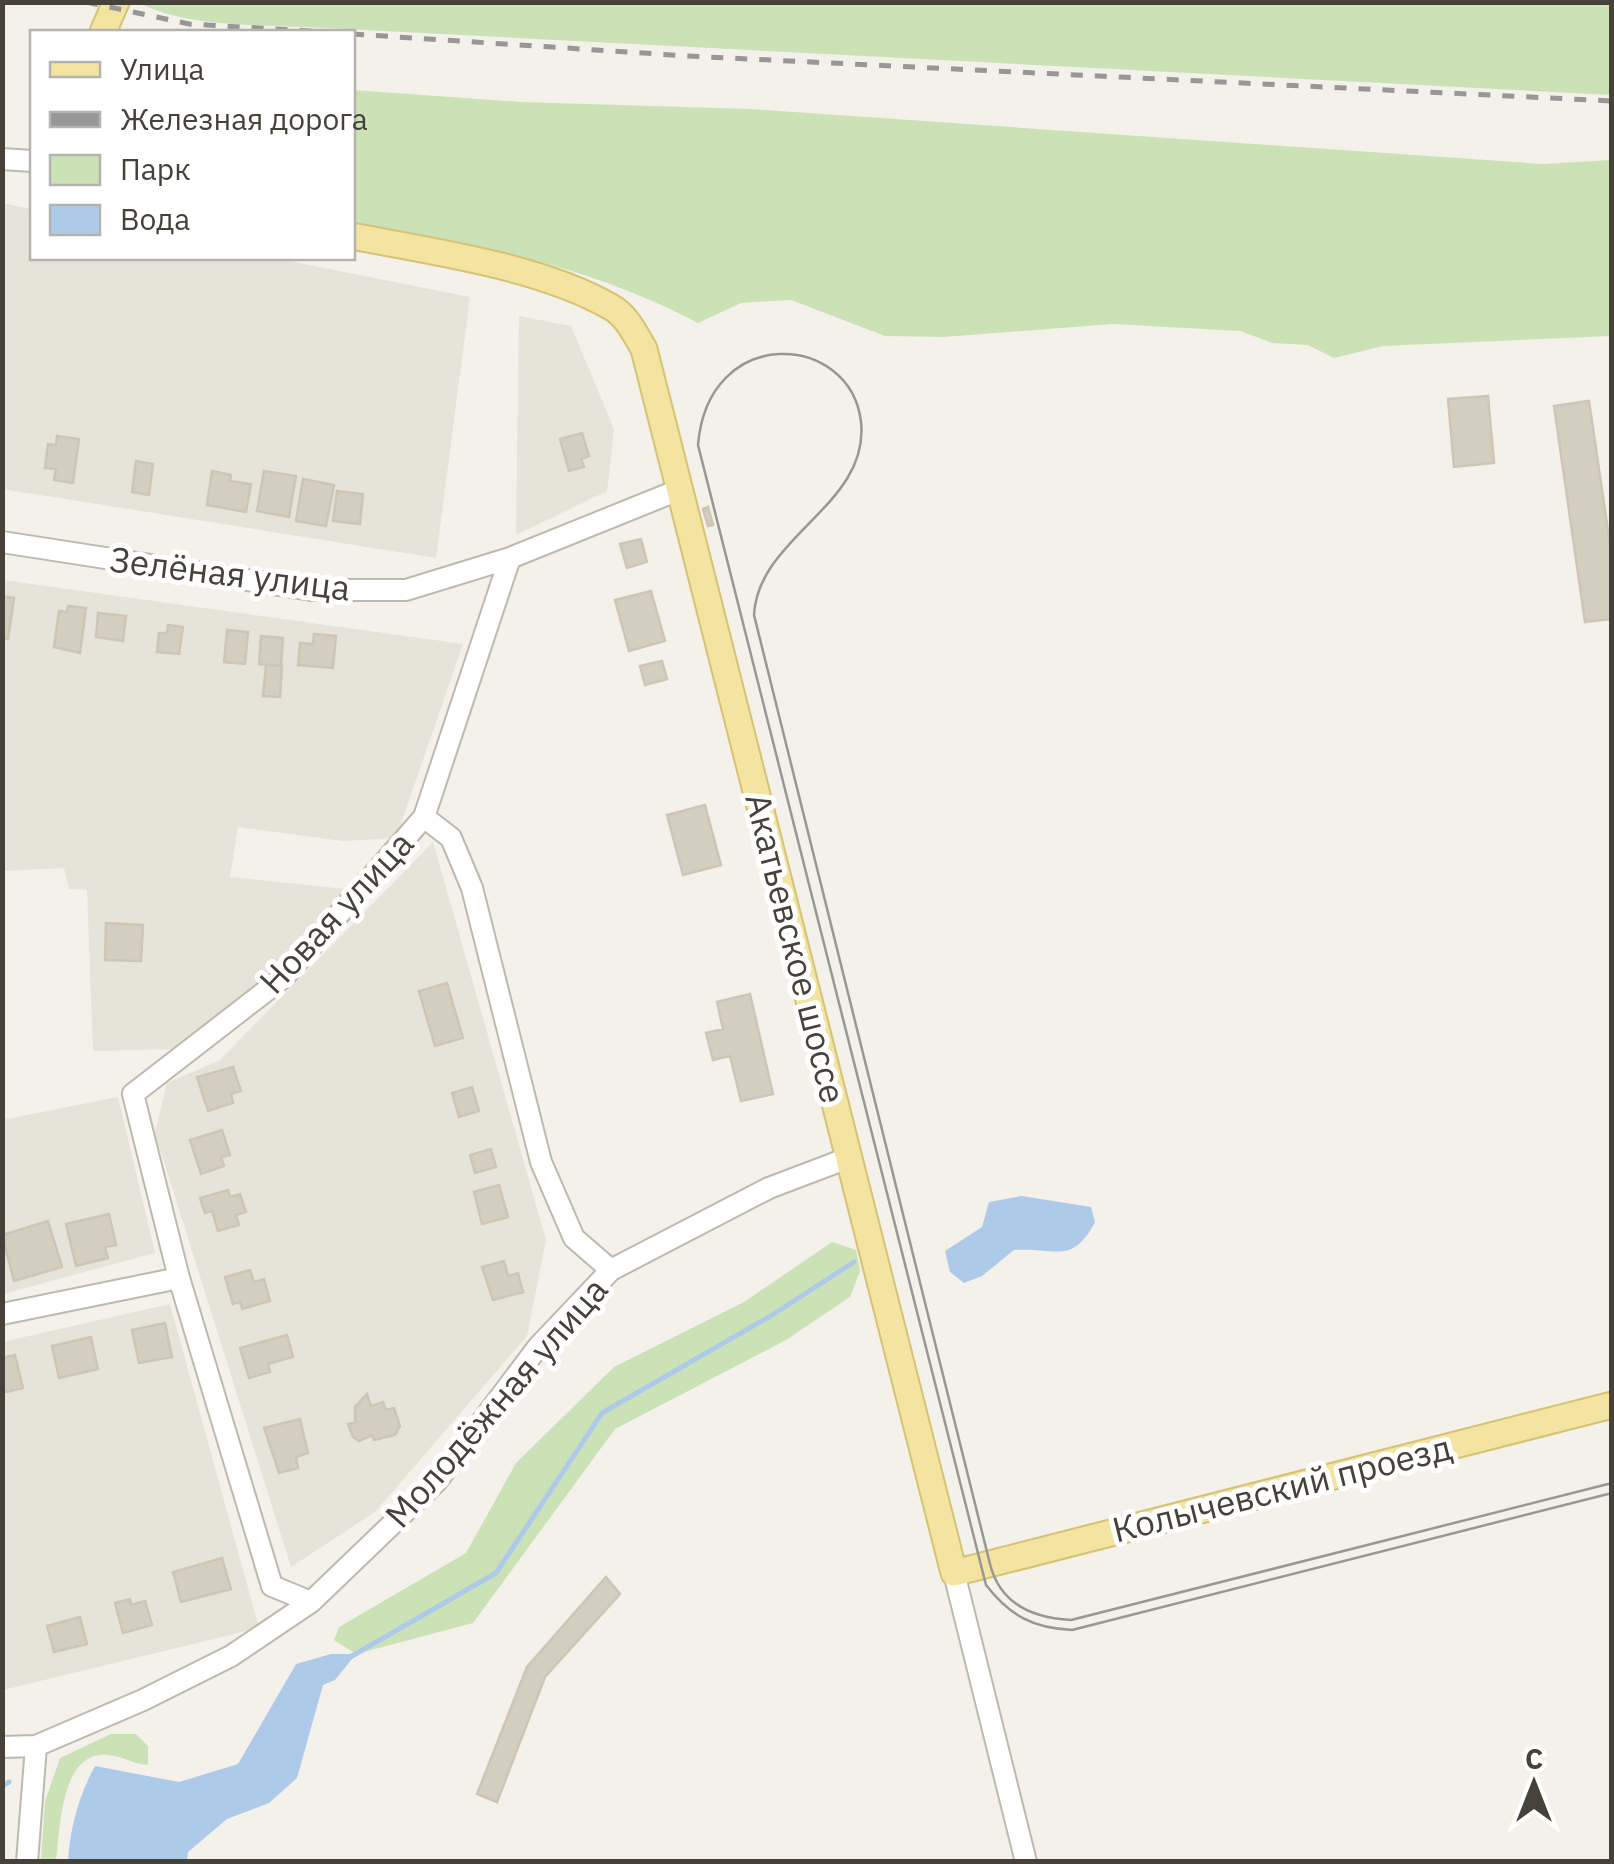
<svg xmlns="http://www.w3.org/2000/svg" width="1614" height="1864" font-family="'IBM Plex Sans',sans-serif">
<rect width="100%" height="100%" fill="#f3f1ea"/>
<path fill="#e6e3d8" d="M2 203 32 209V258H274L470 297 436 558 3 489Z
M519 316 571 326 614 429 607 491 516 535Z
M3 580 463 644 396 838 343 841 238 827 230 877 345 889 256 986 177 1049 93 1051 87 890 69 889 64 868 3 871Z
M433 842 546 1240 527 1336 375 1512 291 1567 155 1133 167 1083 220 1060Z
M118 1097 155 1253 3 1294 2 1120Z
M170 1304 259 1628 3 1690 2 1342Z"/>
<path fill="#cbe2b7" d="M140 3H1611V95L326 28C275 25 184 28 140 3Z
M353 90 521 102 750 109 1543 164 1611 160V336L1383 346 1334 358 1308 345 1273 343 1240 331 1113 324 944 337 885 336 791 300 741 303 698 323C589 265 472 244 353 222Z
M832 1242 856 1250 860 1271 850 1297 786 1340 615 1429 473 1623 356 1654 334 1640 339 1627 466 1553 516 1463 614 1367 744 1302Z
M111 1734H136L148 1746V1765C133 1764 122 1756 108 1755 60 1750 60 1831 56 1861H41L45 1801 60 1758Z"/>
<path fill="#adcbe9" d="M1022 1196 1091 1207 1095 1222C1072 1266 1055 1247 1014 1250L982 1276 964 1283 950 1272 945 1251 982 1227 989 1202Z
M331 1654H356L335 1680 323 1685 297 1778 269 1803 227 1819 188 1852 187 1861H68C70 1828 79 1795 95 1766L179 1782 238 1764 296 1664Z"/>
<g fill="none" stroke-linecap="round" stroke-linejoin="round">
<path stroke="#adcbe9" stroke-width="5" d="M352 1656 496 1573 602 1413 772 1315 854 1262
M2 1786 9 1782"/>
</g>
<path fill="#d3cec0" stroke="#cdc6b4" stroke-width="2.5" d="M1488 396 1494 463 1454 467 1448 399Z
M1589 401 1612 558V619L1585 622 1554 406Z
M582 433 589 456 581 459 584 467 569 471 560 439Z
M57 436 79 439 73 483 54 480 56 469 45 468 48 444 56 445Z
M136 461 153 464 149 495 132 492Z
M212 471 231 475 230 481 251 484 246 512 207 505Z
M264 471 296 476 289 517 257 511Z
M303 479 334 485 326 526 296 521Z
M337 491 363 494 360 524 333 521Z
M708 507 713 525 708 526 703 509Z
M641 539 647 562 627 568 620 544Z
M651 591 665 641 629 651 615 600Z
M2 596 14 598 8 639 2 638Z
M68 606 86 608 80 653 54 647 59 611 67 612Z
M98 613 126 616 123 641 96 637Z
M168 625 183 627 179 654 157 652 159 633H167Z
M227 630 248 632 245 664 224 662Z
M314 634 336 636 333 668 298 665 300 643 313 644Z
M261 636 283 638 281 666 259 664Z
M662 661 667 679 645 685 640 666Z
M266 665 282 666 280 697 263 696Z
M705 805 721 865 683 875 667 815Z
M106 923 143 925 141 961 105 960Z
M447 983 463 1038 435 1046 419 991Z
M750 994 773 1094 741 1101 730 1056 713 1060 706 1033 723 1029 717 1002Z
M233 1067 241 1091 231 1094 233 1103 208 1111 197 1077Z
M472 1087 479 1111 459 1117 452 1093Z
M222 1130 230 1155 221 1157 224 1166 201 1174 190 1140Z
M491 1149 496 1167 475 1173 470 1155Z
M499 1185 508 1217 482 1224 474 1192Z
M228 1190 230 1197 240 1194 246 1212 236 1215 239 1225 218 1231 212 1211 205 1213 200 1198Z
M109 1214 116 1245 105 1247 108 1258 76 1266 66 1224Z
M48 1221 62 1267 14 1281 2 1235Z
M504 1261 508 1276 518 1273 523 1292 493 1300 482 1267Z
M250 1270 254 1282 264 1279 270 1301 242 1309 240 1302 233 1304 225 1277Z
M165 1323 172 1357 139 1363 132 1330Z
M287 1335 293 1357 268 1364 270 1372 249 1378 240 1348Z
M91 1337 98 1369 59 1378 52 1346Z
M15 1355 23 1388 2 1393V1358Z
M367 1394 371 1406 383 1402 386 1410 394 1408 400 1426 395 1435 374 1440 372 1435 359 1441 353 1437 348 1424 355 1422V1407Z
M300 1419 308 1453 296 1457 298 1468 279 1473 264 1428Z
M222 1558 231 1589 181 1602 173 1572Z
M606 1577 620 1594 545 1677 497 1802 477 1794 527 1667Z
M130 1599 131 1605 145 1601 152 1625 123 1633 115 1603Z
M80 1617 87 1644 54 1652 47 1626Z"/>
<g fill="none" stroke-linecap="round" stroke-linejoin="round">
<g stroke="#bdb9ad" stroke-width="24">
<path id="minor" d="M2 159 32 161
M2 542 311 590H406L510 558 681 489
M424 817 451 838 472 888 541 1162 574 1238 611 1270
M2 1314 179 1278
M954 1573 1026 1862
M311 1602 272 1586 179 1278 133 1094 284 977 424 817 510 558
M2 1747 36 1746 143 1700 231 1656 311 1602 437 1481 538 1347 611 1270 769 1188 848 1158
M27 1862 36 1746"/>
</g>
<g stroke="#d7c274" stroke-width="29">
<path id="major" d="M103 32 116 2
M352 236C433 252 540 266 611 307 627 316 635 334 644 349L954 1573 1612 1405"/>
</g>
<use href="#minor" stroke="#fff" stroke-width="20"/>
<use href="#major" stroke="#f3e4a2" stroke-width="25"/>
<path stroke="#979797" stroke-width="2.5" d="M1612 1483 1071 1620C1032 1618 1000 1604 990 1564L754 615C758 536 870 505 861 422 851 332 708 323 698 445L986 1585C1010 1616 1033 1628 1072 1630L1612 1493"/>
<path stroke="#979797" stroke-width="5" stroke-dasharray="12 12" stroke-linecap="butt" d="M86 2 189 24 328 32
M352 34 688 56 1612 101"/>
</g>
<g text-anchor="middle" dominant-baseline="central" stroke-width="10" stroke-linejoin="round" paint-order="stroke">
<g font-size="35" fill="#464239" stroke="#fff">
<text transform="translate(230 573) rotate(7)">Зелёная улица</text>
<text transform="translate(336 912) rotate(-47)">Новая улица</text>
<text transform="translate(796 948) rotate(76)">Акатьевское шоссе</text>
<text transform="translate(496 1402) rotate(-49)">Молодёжная улица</text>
<text transform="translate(1282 1488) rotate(-14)">Колычевский проезд</text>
</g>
</g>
<rect width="1614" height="1864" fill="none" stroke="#464239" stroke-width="10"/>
<rect x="30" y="30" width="325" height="230" fill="#ffffff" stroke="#b5b3b0" stroke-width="2.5"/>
<rect x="50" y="62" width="50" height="15" fill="#f3e4a2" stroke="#b5b3b0" stroke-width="2.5"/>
<text x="120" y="80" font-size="30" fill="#464239">Улица</text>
<rect x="50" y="112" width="50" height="15" fill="#979797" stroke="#b5b3b0" stroke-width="2.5"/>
<text x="120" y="130" font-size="30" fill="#464239">Железная дорога</text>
<rect x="50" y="155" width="50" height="30" fill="#cbe2b7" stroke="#b5b3b0" stroke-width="2.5"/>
<text x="120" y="180" font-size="30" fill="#464239">Парк</text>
<rect x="50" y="205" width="50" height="30" fill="#adcbe9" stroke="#b5b3b0" stroke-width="2.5"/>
<text x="120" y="230" font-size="30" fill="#464239">Вода</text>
<g transform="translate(1534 1784)" stroke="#ffffff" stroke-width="8" paint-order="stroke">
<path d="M0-8L18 38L0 25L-18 38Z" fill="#464239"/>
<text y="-15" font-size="28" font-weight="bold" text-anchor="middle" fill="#464239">С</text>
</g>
</svg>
